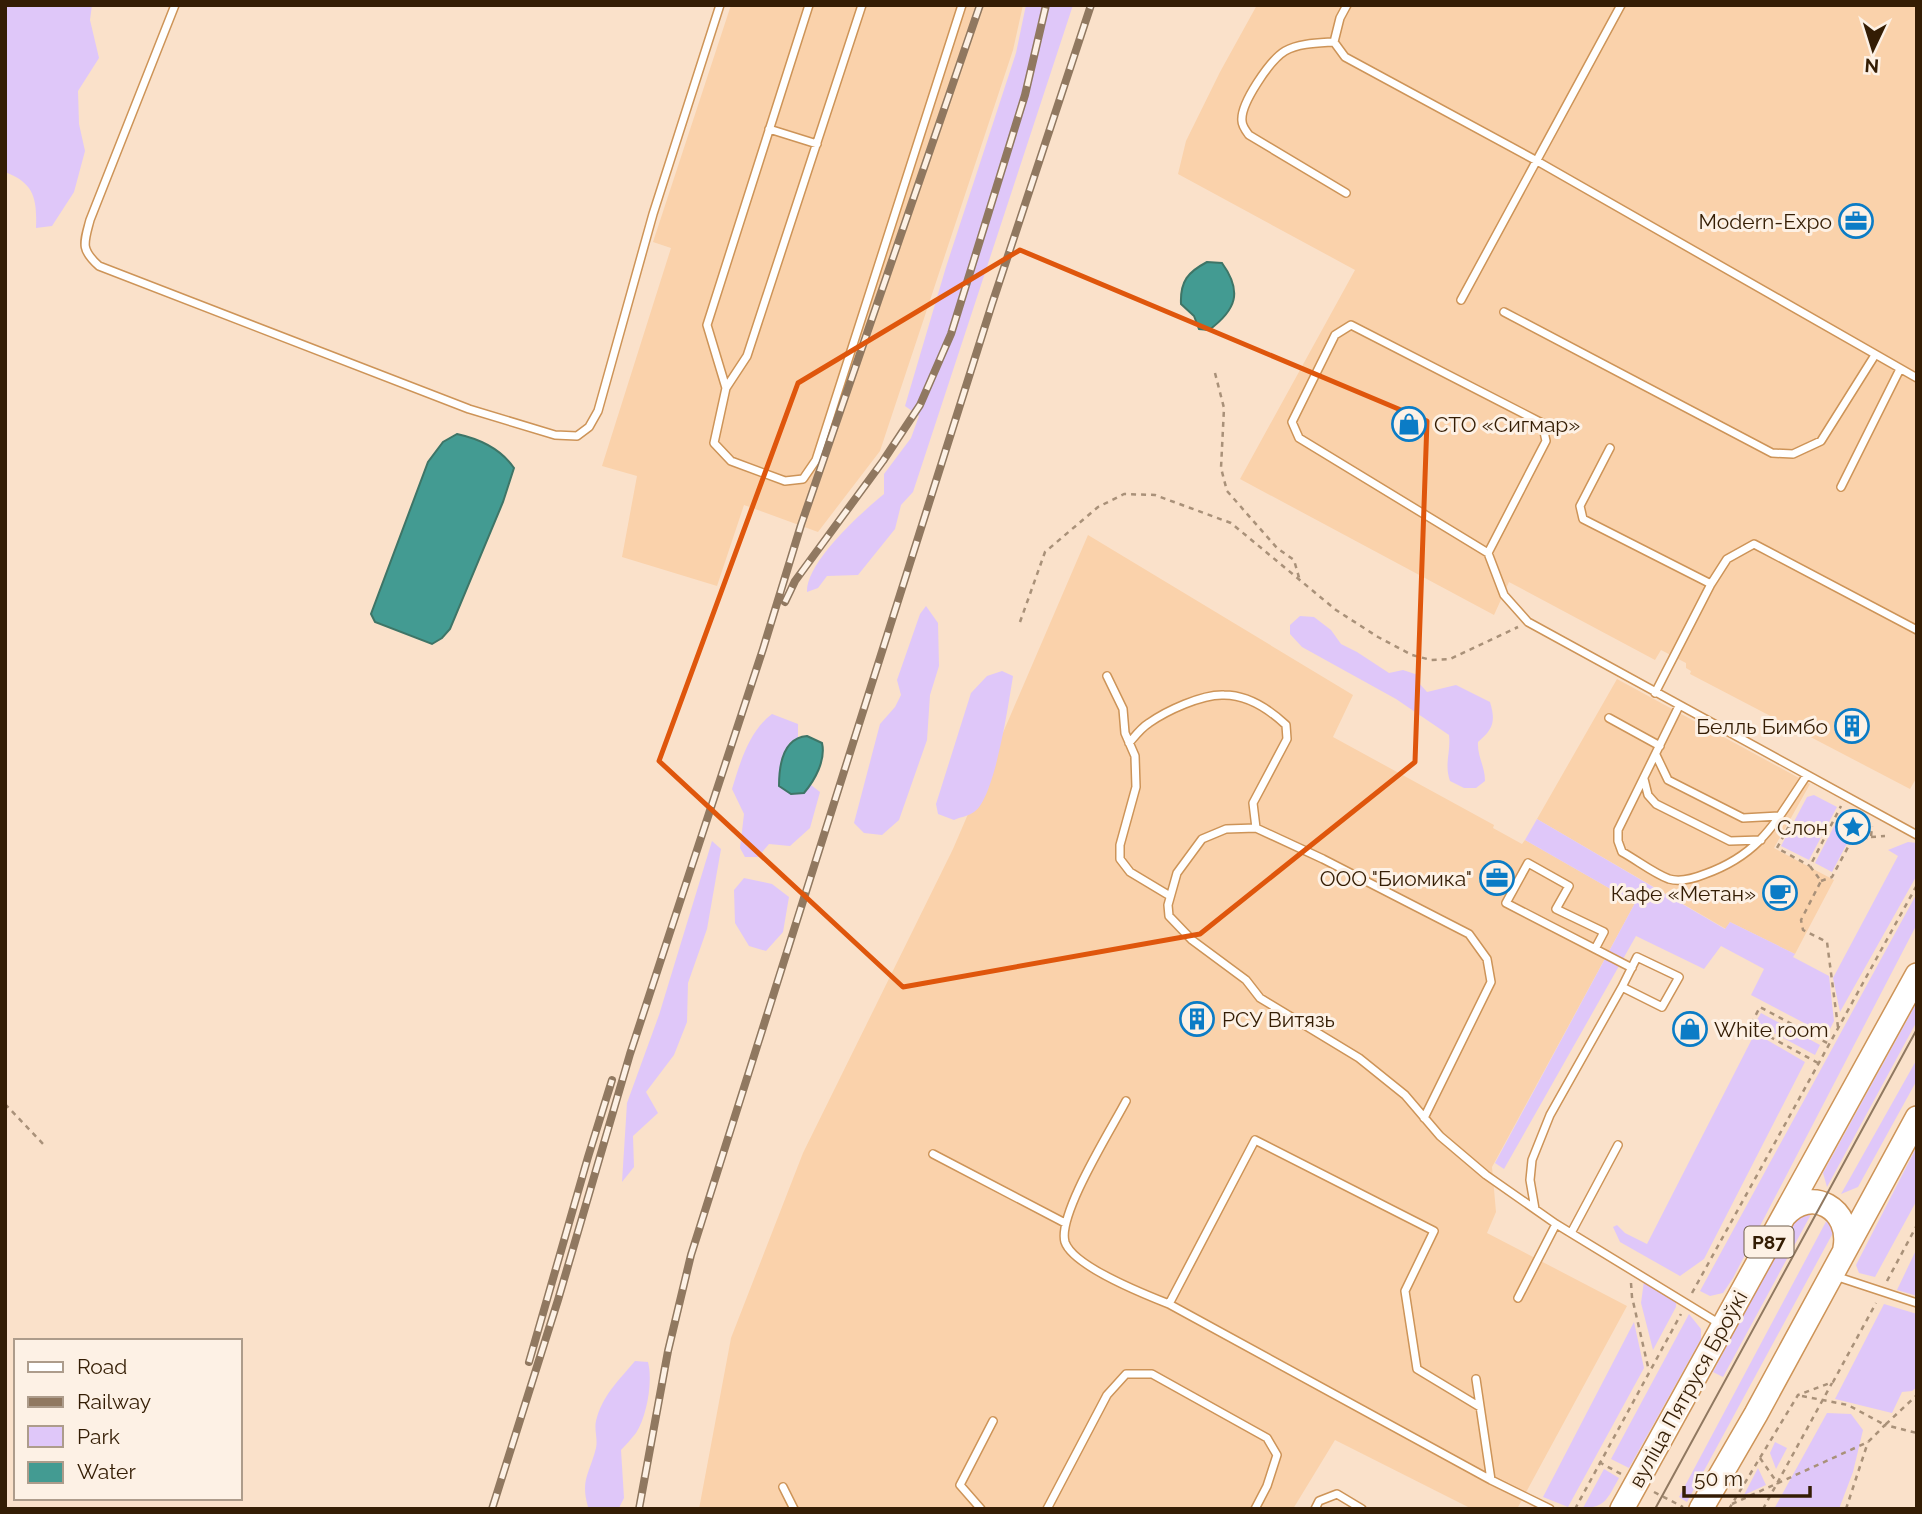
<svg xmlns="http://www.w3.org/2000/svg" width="1922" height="1514" font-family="Raleway,sans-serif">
<rect width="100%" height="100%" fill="#fae1ca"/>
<path fill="#fad2ab" d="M731 5H1023L1013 50 880 451 818 532 744 505 717 586 622 557 637 476 602 466 671 248 653 242Z
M1257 5H1917V777L1910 789 1690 674 1691 671 1686 668V663L1661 650 1655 660 1509 582 1494 615 1240 479 1355 270 1178 174 1186 141 1220 72Z
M1088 535 1353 695 1333 737 1494 825 1493 828 1522 844 1525 840 1635 903 1492 1167 1496 1212 1487 1233 1627 1306 1517 1509H1472L1335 1440 1293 1509H699L731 1338 803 1153 953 849Z
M1617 679 1810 784 1774 848 1834 880 1795 954 1730 922 1726 929 1537 819Z"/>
<path fill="#dfc7f9" d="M5 5H92L90 20 99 58 78 91 79 124 85 151 74 192 52 226 36 228C37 200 35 183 5 172Z
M1026 5H1073L913 492 901 505 895 529 858 575 827 576 818 588 807 592C806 562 862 512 884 494V474L911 438 919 416 905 406 946 267 1016 53Z
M926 606 938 623 939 666 930 695 927 740 899 820 882 835 864 833 854 823 880 724 895 707 901 695 897 680 920 614Z
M1300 616 1314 617 1331 630 1341 644 1357 652 1389 673 1403 670 1418 675V682L1427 692 1456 685 1490 702C1496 722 1493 729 1478 742 1477 756 1485 766 1485 781L1476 788H1464L1450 781C1444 763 1451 753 1449 735L1396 699 1302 647 1290 634V625Z
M1002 671 1013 676C1009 701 995 799 974 812 969 816 960 817 954 820L938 814 936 804 971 693 987 676Z
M772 714 798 724V737L789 743 804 793 811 785 820 792 810 828 790 846 769 844 758 857H745L740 848 744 814 732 789C740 763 749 731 772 714Z
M1814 795 1837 807 1809 860 1781 846 1807 797Z
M1842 811 1868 825 1867 834 1858 829 1853 832 1832 872 1815 863Z
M1537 819 1725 929 1730 922 1795 954 1793 957 1829 976 1834 1021 1827 1035 1751 995 1764 969 1721 946 1704 969 1636 936 1504 1169 1495 1163 1635 903 1525 840Z
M712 841 721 849 707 929 688 983 687 1022 674 1055 646 1092 658 1113 633 1136 634 1167 622 1182 627 1103 659 1015Z
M1908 842 1917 843V875L1840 1012 1833 978 1898 856 1888 850Z
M744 878 772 884 789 897 783 932 766 951 749 946 735 923 734 890Z
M1917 893V924L1733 1278 1723 1293 1710 1296 1700 1291Z
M1917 1002V1021L1827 1187 1823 1173Z
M1761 1013 1820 1045 1815 1055 1755 1023Z
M1755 1033 1805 1062 1704 1259 1680 1276 1620 1242 1613 1227 1617 1225 1625 1233 1647 1244Z
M1917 1059V1080L1858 1187 1841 1194Z
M1917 1146V1200L1875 1277 1859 1273 1856 1265Z
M1815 1207 1723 1377 1713 1372 1797 1213Z
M1829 1216 1834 1231 1687 1502 1679 1497Z
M1917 1248V1296L1897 1290Z
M1644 1281 1676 1301V1307L1653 1350 1641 1303Z
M1884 1304 1917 1314V1387L1912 1391 1902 1392 1892 1413 1835 1399Z
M1689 1314 1701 1329V1339L1629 1468 1611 1459Z
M1634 1322 1644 1368 1568 1507 1543 1497Z
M635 1361 648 1362C653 1381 647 1416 636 1433 631 1439 626 1445 621 1450L624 1498 619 1508 588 1507C580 1479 590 1473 596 1448 598 1439 594 1430 596 1421 602 1396 619 1380 635 1361Z
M1827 1413 1851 1414 1863 1430 1853 1472 1839 1509H1774Z
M1775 1442 1787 1448 1776 1469 1770 1453Z
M1758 1468 1766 1485 1744 1495Z
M1604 1469 1619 1478C1608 1497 1606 1508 1583 1508Z"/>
<path fill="#439b92" stroke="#3e7567" stroke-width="2" d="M1207 262 1222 263C1243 292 1236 310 1209 330L1199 329 1194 316 1181 304C1180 281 1188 272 1207 262Z
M457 434C480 439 501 449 514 468L503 502 450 629 442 638 432 644 375 622 371 614 428 462 443 442Z
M807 736 822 743C826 760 815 780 804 793L791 794 779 786C779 765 783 738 807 736Z"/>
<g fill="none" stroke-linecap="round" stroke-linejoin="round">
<g stroke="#cd9458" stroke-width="10">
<path id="lane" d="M175 5 90 220C84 243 80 249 99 266L469 409 555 435 577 436 589 427 598 411 653 214 720 5
M809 5 707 325 726 388 714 443 731 461 785 481 803 479 816 460 962 5
M1347 5 1340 18 1334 42 1345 57 1537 161 1917 378
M1334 42C1319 43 1299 43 1285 51 1270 60 1240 104 1242 121 1242 126 1246 131 1249 135L1346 193
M769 129 817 144
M1461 300 1621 5
M1504 312 1772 453 1793 454 1821 441 1875 355
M726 388 747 356 862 5
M1610 448 1580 506 1583 519 1711 584
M1841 487 1900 369
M1488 553 1299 438 1292 422 1335 335 1351 325 1542 423 1546 441 1488 553 1504 595 1528 622 1917 835
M1107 676 1123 709 1125 733 1135 756 1136 787 1120 845V859L1130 872 1170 896
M1655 693 1711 584 1727 559 1754 544 1917 630
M1679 706 1618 830V841L1622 852C1637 860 1653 873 1669 879 1680 882 1695 878 1705 874 1761 854 1776 821 1807 775
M1609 718 1660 746
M1129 743C1135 736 1141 728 1149 723 1166 711 1202 694 1224 695 1248 695 1270 710 1286 725L1287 739 1253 803 1256 828
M1656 755 1668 780 1743 818 1779 816
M1644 779 1648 795 1656 804 1730 841 1761 840
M1595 949 1604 932 1556 909 1569 886 1528 863 1506 903 1632 968
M1126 1101C1112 1128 1057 1215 1065 1242 1073 1266 1146 1295 1169 1304
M1424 1118 1491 982 1487 959 1469 934 1323 859 1256 828 1226 829 1202 839 1177 873 1168 905 1169 916 1192 940 1246 980 1260 998 1359 1058 1405 1095 1440 1136 1486 1175 1556 1224 1720 1324
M933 1154 1065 1223
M1535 1209 1530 1180 1532 1160 1550 1115 1622 987 1662 1007 1679 977 1637 957 1622 987
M1571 1233 1618 1145
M1835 1276 1917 1303
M1518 1298 1556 1224
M1476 1379 1491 1480 1550 1509
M1480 1407 1417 1369 1405 1291 1434 1231 1255 1140 1169 1304 1491 1480
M783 1487 794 1509
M981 1509 960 1485 993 1421
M1047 1509 1107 1395 1126 1374H1152L1267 1438 1277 1455 1267 1486 1255 1509
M1315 1509 1319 1501 1337 1494 1362 1509"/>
</g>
<g stroke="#cd9458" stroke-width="26">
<path id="primary" d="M1784 1216C1811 1185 1852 1209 1845 1248
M1622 1509 1917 975
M1701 1509 1756 1414 1917 1118"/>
</g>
<path stroke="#a99179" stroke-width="2.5" stroke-dasharray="5 5" stroke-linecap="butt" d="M1215 373 1224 408 1221 468 1227 491 1277 548 1294 560 1300 581
M1020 622 1045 552 1098 507 1124 494 1155 495 1231 523 1336 610 1378 637 1412 655 1431 660 1450 659 1518 627
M1789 826 1777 848 1810 866
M1871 837 1885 836
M1821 881 1832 877 1855 834 1858 832 1867 838 1871 837 1872 826
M1838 1027 1827 942 1803 930 1801 920 1821 881 1810 866 1841 806
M1818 1063 1750 1026 1760 1007 1829 1044
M5 1104 46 1147
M1887 1281 1917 1225
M1631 1283 1632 1297 1649 1371
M1692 1293 1917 885
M1802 1396 1848 1405 1885 1425 1917 1395
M1760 1458 1778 1484
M1599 1462 1621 1474
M1654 1492 1683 1507
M1732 1504 1868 1442 1885 1425 1917 1433
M1575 1509 1681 1314
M1729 1509 1798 1395 1833 1382 1876 1303
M1763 1509 1832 1383
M1846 1509 1868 1442"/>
<use href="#lane" stroke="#fff" stroke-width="7"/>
<use href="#primary" stroke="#fff" stroke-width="23"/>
<path stroke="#907860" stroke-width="2" d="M1655 1509 1917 1029"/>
<g stroke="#907860" stroke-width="8">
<path id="rail" d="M785 602 795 581 883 461 920 405 951 334 1025 95 1046 5
M529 1362 588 1157 612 1080
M492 1509 558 1300 630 1054 763 649 801 525 980 5
M639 1509 668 1351 691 1255 992 304 1091 5"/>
</g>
<use href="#rail" stroke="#fdf1e5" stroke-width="5" stroke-dasharray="16" stroke-linecap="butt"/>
</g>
<path fill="none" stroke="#df560c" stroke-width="5" stroke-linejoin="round" d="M1020 250 1427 421 1415 762 1200 934 903 987 659 761 798 383Z"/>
<defs>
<g id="office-ring" transform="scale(1.75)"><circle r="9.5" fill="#fdf1e5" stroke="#0b7cc6" stroke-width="1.5"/><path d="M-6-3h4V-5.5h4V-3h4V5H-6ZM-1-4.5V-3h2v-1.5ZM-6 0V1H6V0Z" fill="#0b7cc6"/></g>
<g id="shop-ring" transform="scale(1.75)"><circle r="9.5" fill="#fdf1e5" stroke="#0b7cc6" stroke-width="1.5"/><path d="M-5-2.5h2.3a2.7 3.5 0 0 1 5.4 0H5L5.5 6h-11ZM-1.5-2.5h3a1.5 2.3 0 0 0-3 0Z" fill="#0b7cc6"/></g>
<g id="building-ring" transform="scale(1.75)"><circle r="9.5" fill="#fdf1e5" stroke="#0b7cc6" stroke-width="1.5"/><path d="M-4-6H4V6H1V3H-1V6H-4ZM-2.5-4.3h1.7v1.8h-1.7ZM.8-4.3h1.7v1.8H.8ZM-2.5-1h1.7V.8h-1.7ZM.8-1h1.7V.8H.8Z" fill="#0b7cc6"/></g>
<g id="sight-ring" transform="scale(1.75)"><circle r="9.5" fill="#fdf1e5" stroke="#0b7cc6" stroke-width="1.5"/><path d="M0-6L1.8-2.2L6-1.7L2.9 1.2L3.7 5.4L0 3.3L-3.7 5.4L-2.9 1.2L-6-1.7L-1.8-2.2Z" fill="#0b7cc6"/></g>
<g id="cafe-ring" transform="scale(1.75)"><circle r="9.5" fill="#fdf1e5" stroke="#0b7cc6" stroke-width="1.5"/><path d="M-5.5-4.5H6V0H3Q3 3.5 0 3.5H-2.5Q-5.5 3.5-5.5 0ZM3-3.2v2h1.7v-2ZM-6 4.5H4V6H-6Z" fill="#0b7cc6"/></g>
</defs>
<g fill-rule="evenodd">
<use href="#office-ring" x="1856" y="221"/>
<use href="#shop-ring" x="1409" y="424"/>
<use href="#building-ring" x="1852" y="726"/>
<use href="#sight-ring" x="1853" y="827"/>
<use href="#office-ring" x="1497" y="878"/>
<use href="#cafe-ring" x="1780" y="893"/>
<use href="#building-ring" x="1197" y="1019"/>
<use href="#shop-ring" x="1690" y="1029"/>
</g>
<g text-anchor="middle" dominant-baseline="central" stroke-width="6" stroke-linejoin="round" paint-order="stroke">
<rect fill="#fdf1e5" stroke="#705d48" stroke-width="2" x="1744.5" y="1226.5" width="49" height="31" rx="5"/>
<g font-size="19" font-weight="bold" fill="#341d04">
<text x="1769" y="1242">Р87</text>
</g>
<g font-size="21" fill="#341d04" stroke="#fdf1e5" text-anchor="end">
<text x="1832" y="221">Modern-Expo</text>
<text x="1434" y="424" text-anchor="start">СТО «Сигмар»</text>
<text x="1828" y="726">Белль Бимбо</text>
<text x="1828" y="827">Слон</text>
<text x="1472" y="878">ООО "Биомика"</text>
<text x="1756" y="893">Кафе «Метан»</text>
<text x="1222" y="1019" text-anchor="start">РСУ Витязь</text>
<text x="1714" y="1029" text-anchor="start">White room</text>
</g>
<g font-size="21" fill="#341d04" stroke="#fdf1e5">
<text transform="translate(1688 1389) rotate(-61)">вуліца Пятруся Броўкі</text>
</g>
</g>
<rect width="1922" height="1514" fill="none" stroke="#341d04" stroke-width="14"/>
<rect x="14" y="1339" width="228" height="161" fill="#fdf1e5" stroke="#ad9c8b" stroke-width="2"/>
<rect x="28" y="1362" width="35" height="10" fill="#ffffff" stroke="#ad9c8b" stroke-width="2"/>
<text x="77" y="1374" font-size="21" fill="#341d04">Road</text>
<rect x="28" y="1397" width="35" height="10" fill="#907860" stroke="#ad9c8b" stroke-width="2"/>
<text x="77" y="1409" font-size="21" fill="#341d04">Railway</text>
<rect x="28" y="1426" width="35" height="21" fill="#dfc7f9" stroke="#ad9c8b" stroke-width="2"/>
<text x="77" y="1444" font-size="21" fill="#341d04">Park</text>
<rect x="28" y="1462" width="35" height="21" fill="#439b92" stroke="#ad9c8b" stroke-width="2"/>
<text x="77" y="1479" font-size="21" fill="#341d04">Water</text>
<g transform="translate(1873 49) rotate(184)" stroke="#fdf1e5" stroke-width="5" paint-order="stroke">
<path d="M0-5L12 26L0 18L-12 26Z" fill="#341d04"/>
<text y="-10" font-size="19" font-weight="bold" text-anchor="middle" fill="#341d04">N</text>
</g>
<path d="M1684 1486v10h126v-10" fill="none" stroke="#341d04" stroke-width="3.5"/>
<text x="1694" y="1486" font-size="21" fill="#341d04" stroke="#fdf1e5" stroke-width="5" paint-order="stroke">50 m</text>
</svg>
